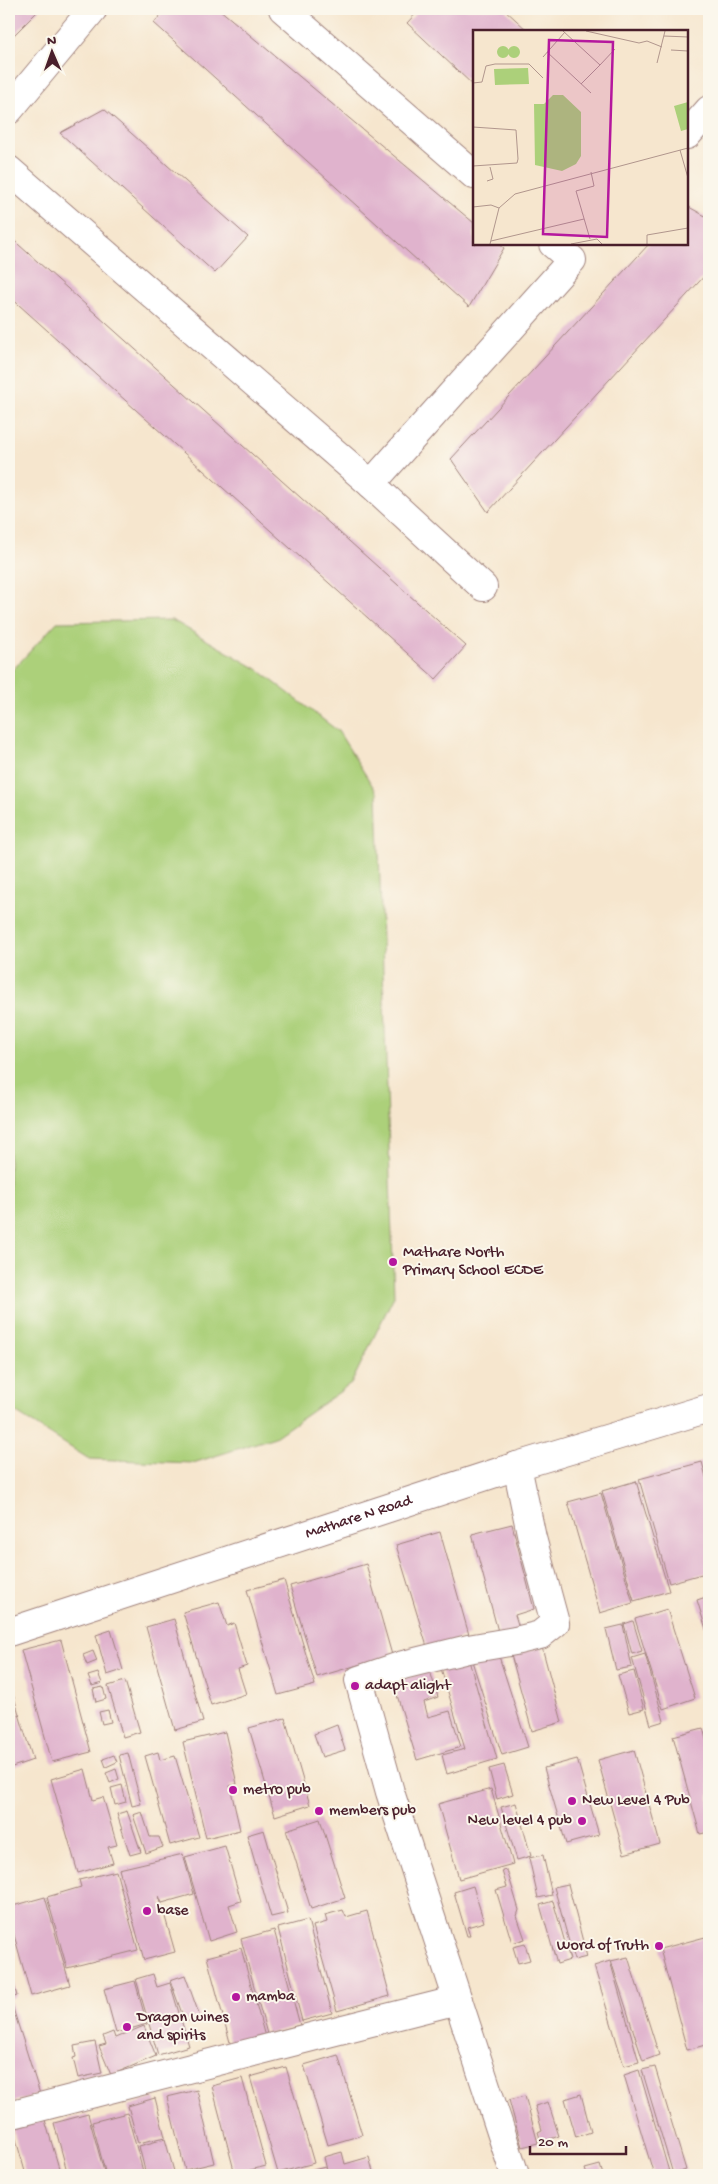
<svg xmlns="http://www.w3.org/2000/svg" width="718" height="2184" font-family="'Gochi Hand',sans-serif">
<rect width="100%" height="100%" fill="#fbf7ec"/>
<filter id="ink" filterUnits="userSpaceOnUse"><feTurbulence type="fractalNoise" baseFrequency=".02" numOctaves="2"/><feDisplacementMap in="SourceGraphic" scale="10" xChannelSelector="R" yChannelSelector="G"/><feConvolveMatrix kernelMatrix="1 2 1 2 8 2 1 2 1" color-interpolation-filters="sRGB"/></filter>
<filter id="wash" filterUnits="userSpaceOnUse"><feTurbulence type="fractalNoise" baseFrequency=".0096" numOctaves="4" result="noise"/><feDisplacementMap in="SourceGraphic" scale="20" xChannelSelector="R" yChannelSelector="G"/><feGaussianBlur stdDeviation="1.12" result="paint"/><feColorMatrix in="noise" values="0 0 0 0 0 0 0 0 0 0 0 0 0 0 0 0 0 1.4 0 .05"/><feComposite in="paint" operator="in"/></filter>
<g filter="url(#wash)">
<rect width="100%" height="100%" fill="#f6e6ce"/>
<path fill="#acd07a" stroke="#7b7852" d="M172 620 257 669 338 731 377 793 394 1296 351 1384 275 1437 193 1463 89 1459 9 1408V674L57 622Z"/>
<g id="blocks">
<path fill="#e0b3cd" d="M9 9H40L9 40Z
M165 9H219L474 223V244H499L504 248 469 307 154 23Z
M420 9H504L528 31H474V86L407 23Z
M104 109 248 237 215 273 60 133Z
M687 206 709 218V271L488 512 451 459 649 244H687Z
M9 236 466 646 436 679 9 296Z
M702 1462 709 1488V1572L669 1583 639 1479Z
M636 1481 669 1591 634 1601 602 1491Z
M601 1493 633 1603 600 1613 568 1502Z
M512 1524 534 1609 515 1615 521 1634 500 1639 472 1534Z
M440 1532 469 1635 428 1650 396 1545Z
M366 1564 392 1655 317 1677 290 1586Z
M284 1580 315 1685 278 1695 247 1590Z
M709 1596V1639L697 1600Z
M219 1602 227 1626 234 1623 247 1666 238 1669 246 1694 211 1705 183 1612Z
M667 1609 695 1698 663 1709 635 1619Z
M174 1619 203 1722 175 1730 146 1627Z
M633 1621 642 1651 632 1654 624 1624Z
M623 1625 632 1667 616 1670 606 1629Z
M111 1630 123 1670 107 1675 96 1635Z
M61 1640 91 1752 52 1762 21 1650Z
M542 1647 562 1722 532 1731 511 1655Z
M497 1650 528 1747 502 1755 471 1658Z
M93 1651 97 1661 87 1665 83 1655Z
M645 1654 664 1721 651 1725 632 1658Z
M468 1657 497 1759 447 1774 442 1755 465 1749 440 1665Z
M430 1671 438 1697 424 1702 428 1717 450 1711 461 1747 417 1760 393 1682Z
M634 1671 644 1709 629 1713 618 1675Z
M98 1673 102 1683 92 1686 88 1676Z
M9 1681 33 1760 9 1768Z
M125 1681 140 1732 123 1737 108 1686Z
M103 1687 106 1699 96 1702 93 1689Z
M108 1710 111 1722 102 1724 99 1712Z
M285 1718 310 1805 275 1816 249 1728Z
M337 1725 345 1750 322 1757 314 1734Z
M703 1728 709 1750V1832L700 1834 673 1736Z
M225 1732 237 1784 230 1786 240 1830 206 1838 183 1742Z
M634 1750 660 1844 624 1854 598 1760Z
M158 1752 160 1760 175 1756 199 1837 170 1845 145 1756Z
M128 1753 141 1804 132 1806 119 1755Z
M114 1755 117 1762 106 1767 103 1759Z
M577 1759 599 1835 566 1844 544 1768Z
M504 1765 513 1794 497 1799 489 1769Z
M85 1769 93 1800 103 1797 117 1845 108 1847 113 1863 78 1873 51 1779Z
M116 1769 119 1779 110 1783 106 1773Z
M122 1785 126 1802 115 1805 111 1788Z
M491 1789 513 1864 459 1879 438 1804Z
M516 1803 531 1856 517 1860 501 1807Z
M127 1811 141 1852 130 1855 117 1814Z
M142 1812 150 1837H159L163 1847 146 1853 133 1815Z
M320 1819 345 1898 311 1909 286 1830Z
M264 1830 288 1913 271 1917 247 1835Z
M225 1846 241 1901 229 1905 237 1932 209 1941 185 1857Z
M183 1854 194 1894 162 1903 159 1896 175 1952 144 1960 119 1869Z
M543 1855 552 1895 538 1898 529 1858Z
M507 1870 519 1910 517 1916 525 1939 512 1943 496 1890 507 1887 502 1871Z
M116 1871 138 1950 67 1968 47 1897 81 1887 79 1880Z
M568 1884 587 1957 574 1960 554 1887Z
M473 1886 484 1922 467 1927 470 1936H467L454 1892Z
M45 1897 70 1985 31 1996 9 1917V1907Z
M553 1901 570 1960 557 1964 540 1905Z
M343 1910 346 1917 367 1911 390 1996 337 2011 313 1926 327 1922 325 1915Z
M308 1920 332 2013 302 2021 278 1928Z
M274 1930 300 2025 267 2034 241 1939Z
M709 1936V2044L687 2050 660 1949Z
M525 1944 530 1960 518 1963 513 1947Z
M241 1948 265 2037 231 2046 207 1957Z
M628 1957 659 2055 643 2061 611 1961Z
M610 1961 639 2062 624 2066 594 1966Z
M9 1967 17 1996 9 1999Z
M153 1974 157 1987 170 1983 189 2046 158 2055 136 1979Z
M185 1975 200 2017 185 2022 170 1980Z
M135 1981 147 2024 116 2033 104 1989Z
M9 2002H11L40 2094 9 2103Z
M144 2026 156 2056 111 2075 99 2046 106 2044 103 2036 113 2032 115 2038Z
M95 2042 102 2073 78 2078 73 2058 76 2057 74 2046Z
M338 2055 362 2135 328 2145 304 2065Z
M286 2067 314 2163 278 2173 250 2077Z
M655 2067 686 2170 673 2174 642 2070Z
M639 2070 670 2175H654L624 2075Z
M242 2078 266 2166 235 2174 212 2086Z
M197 2090 214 2163 185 2170 167 2097Z
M581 2094 591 2132 576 2137 565 2099Z
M525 2096 538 2143 522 2147 509 2100Z
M155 2098 165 2137 138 2143 128 2106Z
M548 2102 559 2136 541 2142 538 2132 542 2130 535 2106Z
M127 2113 144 2175H106L92 2122Z
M88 2114 105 2175H68L54 2123Z
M45 2120 61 2175H26L13 2129Z
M165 2139 175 2175H146L139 2146Z
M342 2152 345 2164 369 2157 374 2175H328L324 2157Z
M600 2165 603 2175H587L585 2169Z
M325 2167 327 2175H310L309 2171Z
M305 2170 307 2175H288Z"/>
</g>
</g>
<g filter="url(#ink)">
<use href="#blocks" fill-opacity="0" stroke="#a0827c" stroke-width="1"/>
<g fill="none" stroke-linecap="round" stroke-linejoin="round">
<g stroke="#a0827c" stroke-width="30">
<g id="minor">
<path d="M283 9 474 175"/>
<path d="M9 110 93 9"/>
<path d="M687 135 709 110"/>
<path d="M9 170 371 484 483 587"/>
<path d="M371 484 572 260 553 244"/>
<path id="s1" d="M9 1632 517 1466 709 1408"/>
<path d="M9 2115C159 2077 308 2037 458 2000"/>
<path d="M515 2175 390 1792 359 1680 403 1665 468 1649 515 1641 540 1635 555 1623 532 1538 517 1466"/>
</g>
</g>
<use href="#minor" stroke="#fff" stroke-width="28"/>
</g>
</g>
<g fill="#b5179e" stroke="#fbf7ec" stroke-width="2">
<circle cx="393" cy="1262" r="5"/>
<circle cx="355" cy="1686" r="5"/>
<circle cx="233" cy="1790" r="5"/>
<circle cx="572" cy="1801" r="5"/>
<circle cx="319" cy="1811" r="5"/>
<circle cx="582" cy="1821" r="5"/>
<circle cx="147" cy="1911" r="5"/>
<circle cx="659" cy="1946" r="5"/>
<circle cx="236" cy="1997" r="5"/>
<circle cx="127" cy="2027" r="5"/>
</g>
<g text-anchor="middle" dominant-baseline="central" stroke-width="4" stroke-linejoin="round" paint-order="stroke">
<g font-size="16" fill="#4a1f2b" stroke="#fbf7ec" text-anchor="start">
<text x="403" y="1253">Mathare North<tspan x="403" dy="18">Primary School ECDE</tspan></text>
<text x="365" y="1686">adapt alight</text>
<text x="243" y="1790">metro pub</text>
<text x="582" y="1801">New Level 4 Pub</text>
<text x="329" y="1811">members pub</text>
<text x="572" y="1821" text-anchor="end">New level 4 pub</text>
<text x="157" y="1911">base</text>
<text x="649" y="1946" text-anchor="end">Word of Truth</text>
<text x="246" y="1997">mamba</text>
<text x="137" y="2018">Dragon wines<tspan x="137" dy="18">and spirits</tspan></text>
</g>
<g font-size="16" fill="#4a1f2b" stroke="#fbf7ec">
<text stroke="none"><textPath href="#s1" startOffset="368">Mathare N Road</textPath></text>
</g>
</g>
<g transform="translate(473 30)">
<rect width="215" height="215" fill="#f6e6ce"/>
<path d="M35 22a6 6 0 1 1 12 0a6 6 0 1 1-12 0ZM24 22a6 6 0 1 1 12 0a6 6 0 1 1-12 0ZM55 38 56 54 22 55 21 39ZM80 65H90L108 82V126L103 134 89 141 62 135 61 74H71ZM215 72V99L208 101 201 76Z" fill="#acd07a"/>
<path fill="none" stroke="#b1968d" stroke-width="1" d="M90 1 127 35 108 54M113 1 166 13 174 11 189 17M191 6 215 7M198 20 215 21M74 22 118 63M70 27 92 2M184 33 192 1M127 35 142 19M0 53 9 52 13 36 22 34H56L70 48M0 97 43 100 45 129 44 133 0 136M207 120 215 148M14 151 20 149 17 137M0 177 18 175 26 178M117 209 103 161 121 156 118 142M18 211 111 189M17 214 26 178 42 164 215 118M98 214 124 209 129 214M174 214V205L215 198"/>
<path fill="#b5179e" fill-opacity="0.15" stroke="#b5179e" stroke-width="2.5" d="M76 10 140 12 134 207 70 204Z"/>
<rect width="215" height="215" fill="none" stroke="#4a1f2b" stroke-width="2.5"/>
</g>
<rect width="718" height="2184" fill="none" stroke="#fbf7ec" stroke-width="30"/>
<g transform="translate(52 52) rotate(358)" stroke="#fbf7ec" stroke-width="4" paint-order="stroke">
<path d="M0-4L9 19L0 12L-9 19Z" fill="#4a1f2b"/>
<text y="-8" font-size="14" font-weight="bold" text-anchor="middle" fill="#4a1f2b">N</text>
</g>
<path d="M530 2146v8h96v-8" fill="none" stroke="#4a1f2b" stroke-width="2.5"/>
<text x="538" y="2146" font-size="15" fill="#4a1f2b" stroke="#fbf7ec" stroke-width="4" paint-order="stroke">20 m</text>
</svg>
